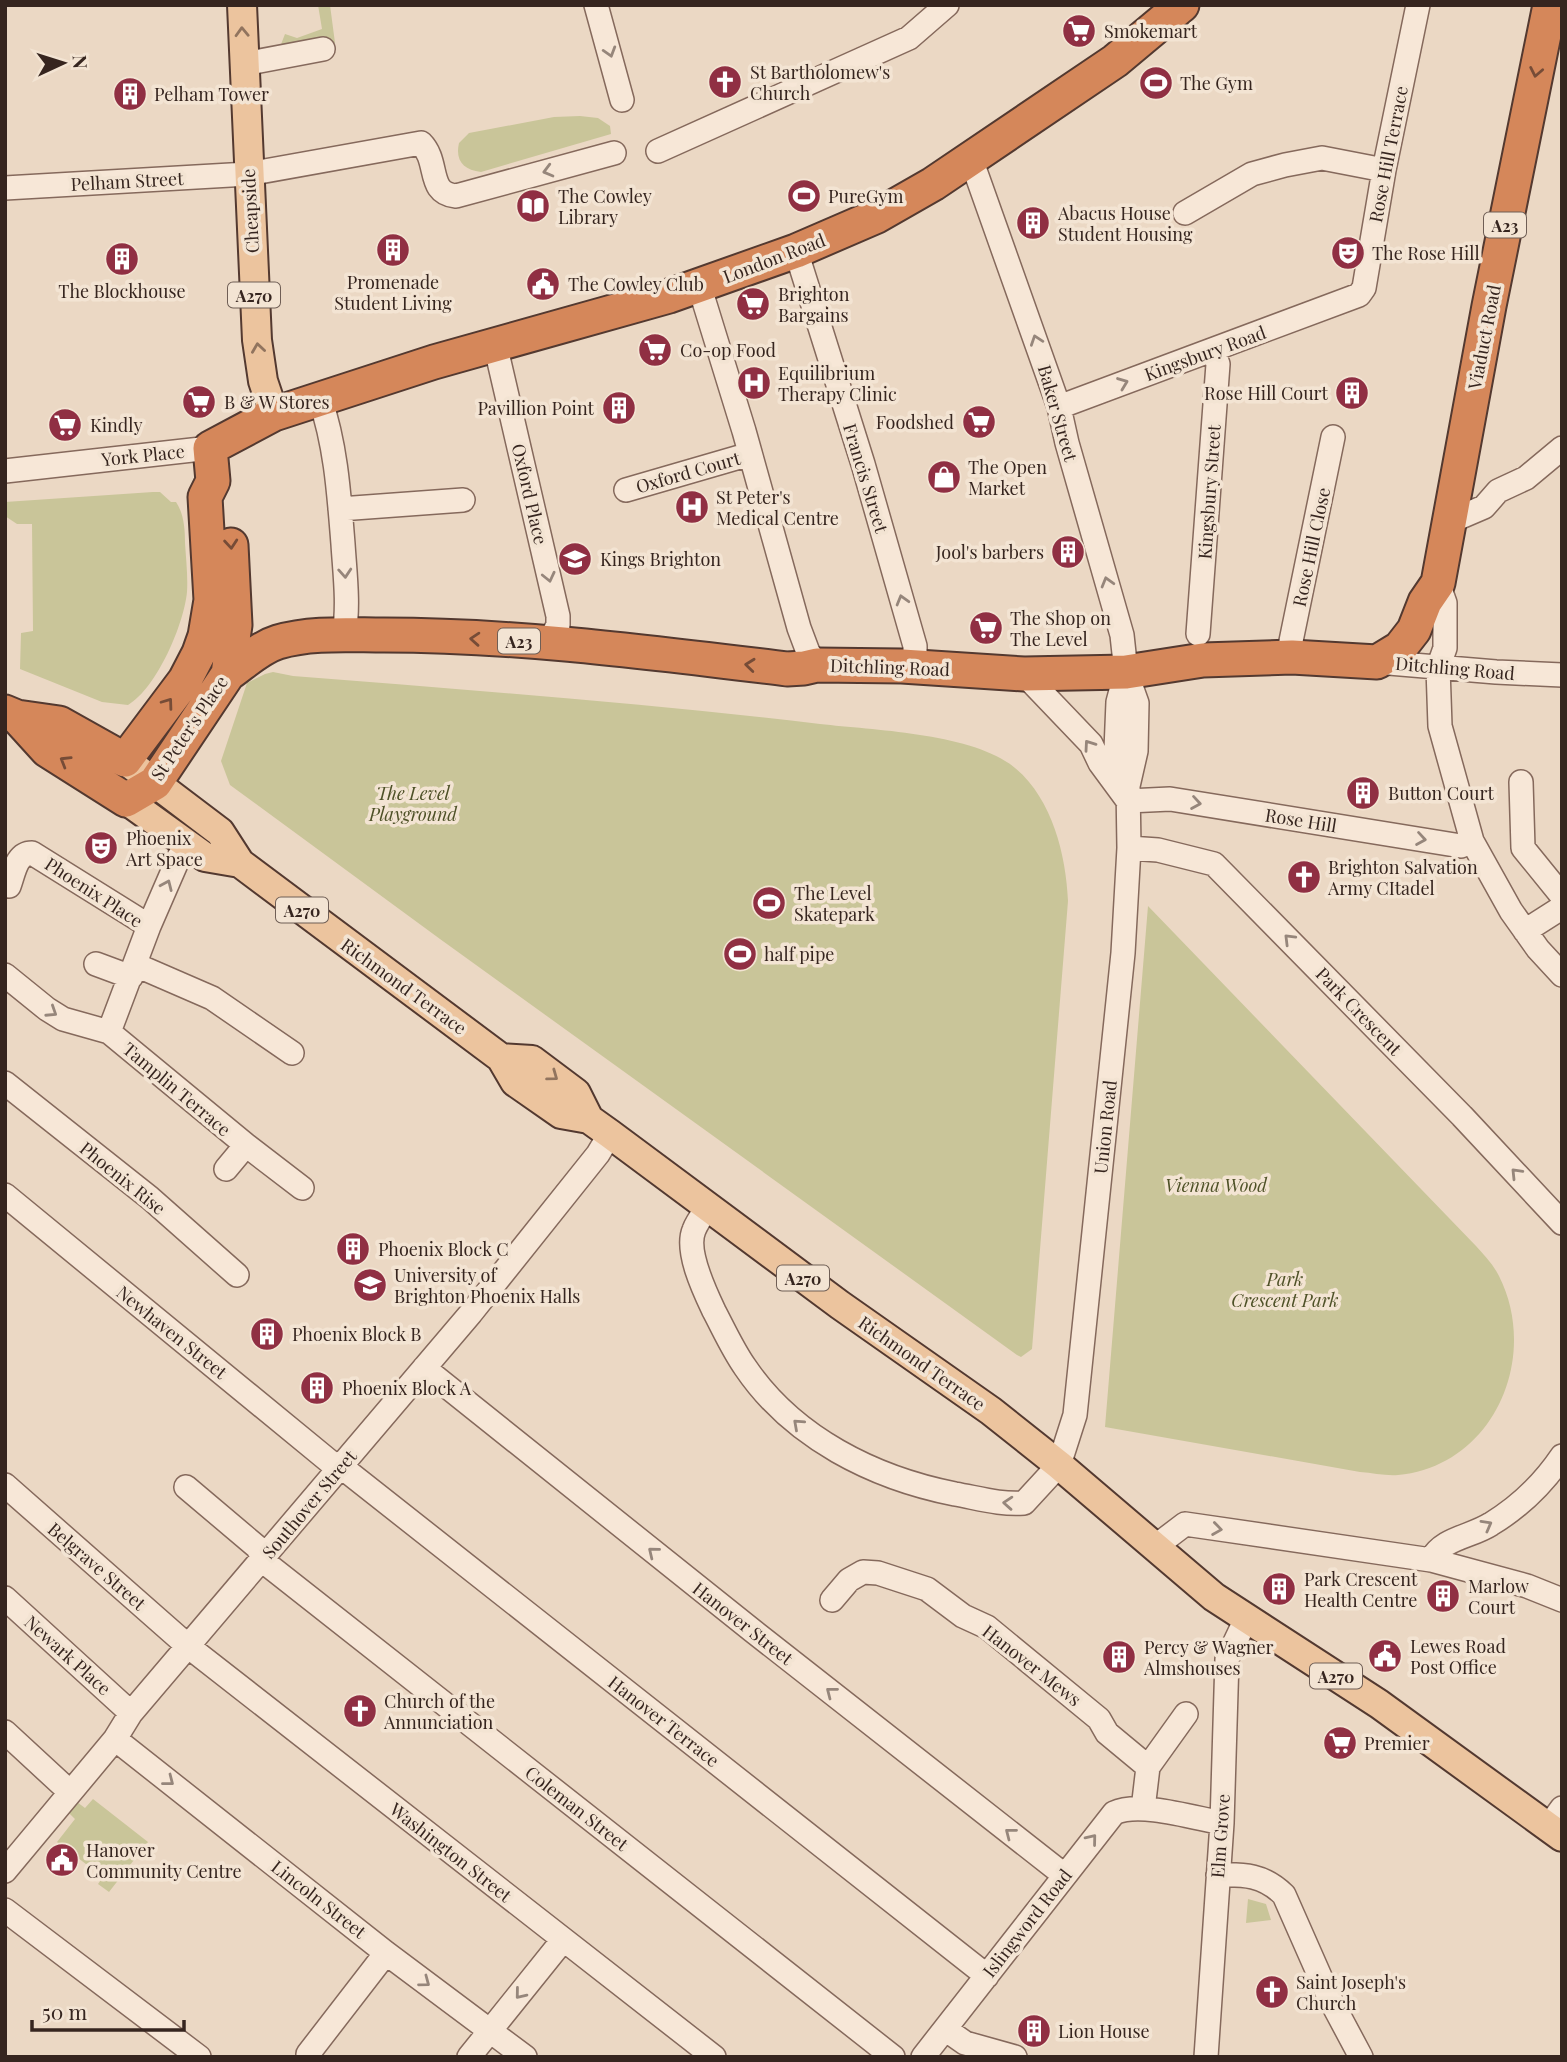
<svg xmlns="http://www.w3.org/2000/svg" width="1567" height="2062" font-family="'Playfair Display',serif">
<rect width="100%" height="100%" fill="#ebd8c4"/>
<path fill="#c9c599" d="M318 5H330L335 43 278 52 285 34 297 38 322 29Z
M580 116 598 118 610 126 611 134 481 172C463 170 455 160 459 143L469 133 554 117Z
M153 492H160L171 502H176C184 514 185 529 185 543 186 559 188 576 187 592 184 624 157 688 128 705L102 702 20 669 21 633 33 631 32 524H17L5 516V502Z
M273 672 293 676C469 690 645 703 820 724 873 730 966 733 1010 764 1051 794 1066 853 1068 901L1032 1349 1021 1357 1017 1355 440 939 230 785 221 761 247 683 265 674Z
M1148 906 1476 1246C1484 1255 1493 1264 1499 1276 1540 1357 1494 1466 1398 1475 1386 1476 1373 1473 1360 1472L1105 1427Z
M93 1799 148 1842 109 1892 98 1884 103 1877 57 1842 75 1819 68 1812 77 1802 85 1808Z
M1248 1899 1266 1904 1271 1920 1246 1923Z"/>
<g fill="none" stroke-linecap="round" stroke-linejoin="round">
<g stroke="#85695c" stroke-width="26">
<path id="minor" d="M596 5 622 100
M244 64 323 49
M658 151 909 38 947 5
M5 188 248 174 421 143C440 162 426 193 456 196L614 153
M1185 213 1252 174 1285 165 1322 158 1384 170
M796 251 863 464 915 646V666
M699 285 744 431 799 628 808 652 817 665
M495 344 558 616V625L549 643
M320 399C336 446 339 494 343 544 345 575 349 605 344 635
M1059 407 1359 295 1364 288 1384 170 1418 5
M5 471 210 448
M626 490 750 454
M340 509 463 500
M1449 522 1484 507 1498 491 1526 478 1562 448
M1438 583 1445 603V648L1438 668 1440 726 1472 841 1511 911 1538 949 1562 975
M1198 634 1218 364 1213 350
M1292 657 1291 641 1333 437
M1377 662 1496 672 1562 675
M1126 672 1118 702 1116 750 1128 786
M1024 674 1091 744 1100 763 1128 801
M1521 782 1523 848 1562 896
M1128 801 1170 799 1461 846 1472 841
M1129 848 1158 850 1214 864 1462 1116 1562 1223
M9 886C14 873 16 853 32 853L149 926
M1525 931 1558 910
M96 964 131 977
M136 965 212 998 292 1053
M5 975 47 1009 63 1019 109 1032 246 1145 302 1188
M109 1032 149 926 179 857 188 845
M5 1083 150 1198 237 1275
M226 1169 246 1145
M5 1195 329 1461 348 1472 987 1976
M708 1207C703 1214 697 1222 694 1230 685 1251 705 1292 714 1311 724 1330 733 1350 745 1367 793 1438 874 1478 955 1494 978 1498 1001 1505 1024 1503L1059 1465 1075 1415 1123 953 1129 848 1128 786 1136 751 1137 703 1126 672 1122 635 1067 443 1059 407 971 159
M424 1368 753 1631 1064 1875
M5 1485 189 1647 714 2057
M186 1487 257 1547 268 1565 893 2057
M1156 1546 1185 1524 1431 1560 1527 1586 1562 1600
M1431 1560C1442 1538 1471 1537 1491 1524 1519 1507 1543 1484 1562 1456
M5 1598 131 1713
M832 1600 849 1580 863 1572 878 1573 927 1589 963 1616 987 1627 1099 1719 1107 1733 1148 1767
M5 1732 70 1792
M115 1739 386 1953 525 2057
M1143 1809 1148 1767 1186 1714
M1548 1827 1562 1808
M5 1871 115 1739 131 1713 471 1313 598 1154 610 1134
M1218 1875C1244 1874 1264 1875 1284 1895L1329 1997 1361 2057
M5 1910 199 2057
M945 2029 965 2043 1015 2057
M308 2054 386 1953
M469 2057 563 1940
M923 2057 1114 1813C1140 1801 1194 1818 1222 1823
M1206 2057 1222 1823 1227 1659 1246 1619"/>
</g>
<g stroke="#533930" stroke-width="32">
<path id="major" d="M242 5 257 340 263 381 274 414
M125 760 220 832 240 863 501 1058 515 1082 561 1114 589 1119 610 1134 840 1305 991 1411 1059 1465 1214 1597 1379 1704 1562 1837
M126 800 205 857 240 863
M501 1058 532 1060 576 1093 589 1119"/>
</g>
<g stroke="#533930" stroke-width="37">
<path id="highway" d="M228 674C244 663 259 648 278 642 311 632 349 635 384 635 518 635 654 653 787 669L804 668 817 665 902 666 1024 674 1126 672 1203 660 1292 657 1377 662 1400 648 1414 630 1425 602 1438 583 1489 306 1550 5
M5 712 17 717 59 723 125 760 185 680 199 653 205 636 211 600 205 497 213 481 210 448 274 414 434 362 669 296 796 251 877 216 933 184 1115 61 1182 5
M17 717 47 750 126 800 155 783 228 674 235 625 231 545"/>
</g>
<use href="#minor" stroke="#f7e7d7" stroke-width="23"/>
<use href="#major" stroke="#ecc49e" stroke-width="28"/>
<use href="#highway" stroke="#d5875a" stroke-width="33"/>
</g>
<defs><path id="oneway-chevron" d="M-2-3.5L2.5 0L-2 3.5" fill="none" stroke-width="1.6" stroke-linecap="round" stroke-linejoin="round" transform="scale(1.75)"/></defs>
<g stroke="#91745e">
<use href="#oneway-chevron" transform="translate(242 32) rotate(-92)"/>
<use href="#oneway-chevron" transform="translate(258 348) rotate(-98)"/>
<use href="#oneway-chevron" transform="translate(553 1076) rotate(36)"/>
</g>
<g stroke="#96867b">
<use href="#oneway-chevron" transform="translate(610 52) rotate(73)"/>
<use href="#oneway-chevron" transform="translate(548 171) rotate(165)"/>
<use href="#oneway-chevron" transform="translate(1036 340) rotate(-109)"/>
<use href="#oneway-chevron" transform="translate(1123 383) rotate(-21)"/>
<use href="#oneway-chevron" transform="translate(345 573) rotate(86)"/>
<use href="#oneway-chevron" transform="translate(549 577) rotate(77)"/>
<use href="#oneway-chevron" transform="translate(1107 582) rotate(-106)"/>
<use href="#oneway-chevron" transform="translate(902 600) rotate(-106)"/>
<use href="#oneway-chevron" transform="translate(1089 745) rotate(-125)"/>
<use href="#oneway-chevron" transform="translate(1196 803) rotate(9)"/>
<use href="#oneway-chevron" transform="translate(1421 839) rotate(9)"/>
<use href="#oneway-chevron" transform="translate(167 885) rotate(-66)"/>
<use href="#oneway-chevron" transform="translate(1289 939) rotate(-135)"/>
<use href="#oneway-chevron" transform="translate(52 1012) rotate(33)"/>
<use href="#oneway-chevron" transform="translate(1516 1173) rotate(-134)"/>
<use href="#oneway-chevron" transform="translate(798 1424) rotate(-138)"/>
<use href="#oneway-chevron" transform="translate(1008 1503) rotate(-176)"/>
<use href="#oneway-chevron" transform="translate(1487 1525) rotate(-29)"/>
<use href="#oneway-chevron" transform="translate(1217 1529) rotate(8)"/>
<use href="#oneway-chevron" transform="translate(653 1552) rotate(-141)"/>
<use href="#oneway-chevron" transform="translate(831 1692) rotate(-142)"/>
<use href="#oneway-chevron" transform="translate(169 1781) rotate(38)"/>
<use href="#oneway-chevron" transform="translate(1010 1833) rotate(-142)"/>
<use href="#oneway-chevron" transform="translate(1092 1839) rotate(-51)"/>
<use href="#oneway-chevron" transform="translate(425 1982) rotate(37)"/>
<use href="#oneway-chevron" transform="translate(520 1994) rotate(129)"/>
</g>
<g stroke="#764c37">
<use href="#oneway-chevron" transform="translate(1536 72) rotate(101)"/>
<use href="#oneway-chevron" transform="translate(231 544) rotate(85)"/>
<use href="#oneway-chevron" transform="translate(475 639) rotate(-176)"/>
<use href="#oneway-chevron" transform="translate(750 665) rotate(-174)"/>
<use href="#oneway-chevron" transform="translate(168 703) rotate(-54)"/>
<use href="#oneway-chevron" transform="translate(65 761) rotate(-149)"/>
</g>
<defs>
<g id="supermarket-disc" transform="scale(1.75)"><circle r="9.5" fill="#902f43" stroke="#f3e4d3"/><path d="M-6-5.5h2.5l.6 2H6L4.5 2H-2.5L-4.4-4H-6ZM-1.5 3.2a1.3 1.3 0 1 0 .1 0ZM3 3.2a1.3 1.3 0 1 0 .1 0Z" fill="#fff"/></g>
<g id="church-disc" transform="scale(1.75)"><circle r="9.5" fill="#902f43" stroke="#f3e4d3"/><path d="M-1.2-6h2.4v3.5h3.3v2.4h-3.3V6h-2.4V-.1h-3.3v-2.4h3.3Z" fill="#fff"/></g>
<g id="stadium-disc" transform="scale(1.75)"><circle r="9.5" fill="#902f43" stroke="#f3e4d3"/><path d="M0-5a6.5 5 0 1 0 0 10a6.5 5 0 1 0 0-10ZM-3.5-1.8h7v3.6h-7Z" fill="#fff"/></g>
<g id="building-disc" transform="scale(1.75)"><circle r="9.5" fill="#902f43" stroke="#f3e4d3"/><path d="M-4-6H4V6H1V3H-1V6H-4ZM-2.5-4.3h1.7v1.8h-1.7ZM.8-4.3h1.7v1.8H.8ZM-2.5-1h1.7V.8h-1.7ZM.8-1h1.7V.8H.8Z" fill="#fff"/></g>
<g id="library-disc" transform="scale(1.75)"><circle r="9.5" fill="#902f43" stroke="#f3e4d3"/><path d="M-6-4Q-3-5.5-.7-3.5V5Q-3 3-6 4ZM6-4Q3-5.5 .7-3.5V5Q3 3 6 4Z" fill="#fff"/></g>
<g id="theatre-disc" transform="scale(1.75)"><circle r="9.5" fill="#902f43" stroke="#f3e4d3"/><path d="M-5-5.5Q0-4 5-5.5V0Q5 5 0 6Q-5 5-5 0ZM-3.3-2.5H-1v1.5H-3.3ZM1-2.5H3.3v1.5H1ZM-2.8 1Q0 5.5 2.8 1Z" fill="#fff"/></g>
<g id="civic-disc" transform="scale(1.75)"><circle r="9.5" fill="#902f43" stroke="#f3e4d3"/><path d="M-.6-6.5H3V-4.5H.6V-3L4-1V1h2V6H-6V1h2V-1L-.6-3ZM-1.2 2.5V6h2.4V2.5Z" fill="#fff"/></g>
<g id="hospital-disc" transform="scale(1.75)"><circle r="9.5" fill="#902f43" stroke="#f3e4d3"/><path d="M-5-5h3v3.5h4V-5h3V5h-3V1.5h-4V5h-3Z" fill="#fff"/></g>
<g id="shop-disc" transform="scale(1.75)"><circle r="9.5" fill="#902f43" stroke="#f3e4d3"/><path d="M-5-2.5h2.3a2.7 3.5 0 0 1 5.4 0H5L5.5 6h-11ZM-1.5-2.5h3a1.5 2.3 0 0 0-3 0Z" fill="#fff"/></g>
<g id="school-disc" transform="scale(1.75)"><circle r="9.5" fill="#902f43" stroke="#f3e4d3"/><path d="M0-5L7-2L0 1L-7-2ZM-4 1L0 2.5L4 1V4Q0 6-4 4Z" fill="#fff"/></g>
<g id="university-disc" transform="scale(1.75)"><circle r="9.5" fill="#902f43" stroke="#f3e4d3"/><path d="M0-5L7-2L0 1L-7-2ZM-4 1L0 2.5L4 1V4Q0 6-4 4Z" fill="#fff"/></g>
</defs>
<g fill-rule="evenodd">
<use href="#supermarket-disc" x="1079" y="31"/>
<use href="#church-disc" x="725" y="82"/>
<use href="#stadium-disc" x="1156" y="83"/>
<use href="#building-disc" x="130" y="94"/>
<use href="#stadium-disc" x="804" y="196"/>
<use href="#library-disc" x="533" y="206"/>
<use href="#building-disc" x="1033" y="223"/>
<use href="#building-disc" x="393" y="250"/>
<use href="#theatre-disc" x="1348" y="253"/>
<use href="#building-disc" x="122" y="259"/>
<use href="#civic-disc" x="543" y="284"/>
<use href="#supermarket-disc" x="753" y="304"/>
<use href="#supermarket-disc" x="655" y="350"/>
<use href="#hospital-disc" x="754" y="383"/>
<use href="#building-disc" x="1352" y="393"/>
<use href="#supermarket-disc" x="199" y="402"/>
<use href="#building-disc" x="619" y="408"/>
<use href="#supermarket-disc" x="979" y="422"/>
<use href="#supermarket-disc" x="65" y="425"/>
<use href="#shop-disc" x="944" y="477"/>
<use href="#hospital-disc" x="692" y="507"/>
<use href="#building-disc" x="1068" y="552"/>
<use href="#school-disc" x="575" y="559"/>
<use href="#supermarket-disc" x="986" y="628"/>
<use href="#building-disc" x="1363" y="793"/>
<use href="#theatre-disc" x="101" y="848"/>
<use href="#church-disc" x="1304" y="877"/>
<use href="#stadium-disc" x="769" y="903"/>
<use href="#stadium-disc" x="740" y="954"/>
<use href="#building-disc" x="353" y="1249"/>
<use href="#university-disc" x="370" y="1285"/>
<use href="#building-disc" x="267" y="1334"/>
<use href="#building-disc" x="317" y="1388"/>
<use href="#building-disc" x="1279" y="1589"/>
<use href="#building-disc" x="1443" y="1596"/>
<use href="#civic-disc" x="1385" y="1656"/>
<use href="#building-disc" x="1119" y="1657"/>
<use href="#church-disc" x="360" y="1711"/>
<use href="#supermarket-disc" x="1340" y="1743"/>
<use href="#civic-disc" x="62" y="1860"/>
<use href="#church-disc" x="1272" y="1992"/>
<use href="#building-disc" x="1034" y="2031"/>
</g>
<g text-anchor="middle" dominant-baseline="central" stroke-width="7" stroke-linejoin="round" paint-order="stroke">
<g fill="#f3e4d3" stroke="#6f5e55" stroke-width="2">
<rect x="1484" y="212.5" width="42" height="25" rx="5"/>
<rect x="228" y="282.5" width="52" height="25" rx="5"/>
<rect x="498" y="628.5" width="42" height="25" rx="5"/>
<rect x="276" y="897.5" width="52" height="25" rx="5"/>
<rect x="777" y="1265.5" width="52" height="25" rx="5"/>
<rect x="1310" y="1663.5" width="52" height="25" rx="5"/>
</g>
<g font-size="16" font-weight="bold" fill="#36251f">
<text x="1505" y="225">A23</text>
<text x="254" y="295">A270</text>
<text x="519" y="641">A23</text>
<text x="302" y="910">A270</text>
<text x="803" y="1278">A270</text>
<text x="1336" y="1676">A270</text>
</g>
<g font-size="18" fill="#36251f" stroke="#f3e4d3" text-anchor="start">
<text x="1104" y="31">Smokemart</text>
<text x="750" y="72">St Bartholomew's<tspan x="750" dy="21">Church</tspan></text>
<text x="1180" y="83">The Gym</text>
<text x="154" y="94">Pelham Tower</text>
<text x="558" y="196">The Cowley<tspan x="558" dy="21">Library</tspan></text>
<text x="828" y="196">PureGym</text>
<text x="1058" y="213">Abacus House<tspan x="1058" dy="21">Student Housing</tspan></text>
<text x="1372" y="253">The Rose Hill</text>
<text x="393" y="282" text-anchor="middle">Promenade<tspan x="393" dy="21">Student Living</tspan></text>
<text x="568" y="284">The Cowley Club</text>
<text x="122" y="291" text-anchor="middle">The Blockhouse</text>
<text x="778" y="294">Brighton<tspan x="778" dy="21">Bargains</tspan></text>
<text x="680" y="350">Co-op Food</text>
<text x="778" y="373">Equilibrium<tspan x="778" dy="21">Therapy Clinic</tspan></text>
<text x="1328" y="393" text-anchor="end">Rose Hill Court</text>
<text x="224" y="402">B &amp; W Stores</text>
<text x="594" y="408" text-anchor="end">Pavillion Point</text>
<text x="954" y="422" text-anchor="end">Foodshed</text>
<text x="90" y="425">Kindly</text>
<text x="968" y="467">The Open<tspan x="968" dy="21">Market</tspan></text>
<text x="716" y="497">St Peter's<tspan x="716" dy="21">Medical Centre</tspan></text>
<text x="1044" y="552" text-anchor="end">Jool's barbers</text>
<text x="600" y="559">Kings Brighton</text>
<text x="1010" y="618">The Shop on<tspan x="1010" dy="21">The Level</tspan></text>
<text x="1388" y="793">Button Court</text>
<text x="126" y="838">Phoenix<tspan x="126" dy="21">Art Space</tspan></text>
<text x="1328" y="867">Brighton Salvation<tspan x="1328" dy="21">Army CItadel</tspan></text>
<text x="794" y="893">The Level<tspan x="794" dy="21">Skatepark</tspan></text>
<text x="764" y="954">half pipe</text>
<text x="378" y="1249">Phoenix Block C</text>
<text x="394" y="1275">University of<tspan x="394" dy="21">Brighton Phoenix Halls</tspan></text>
<text x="292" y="1334">Phoenix Block B</text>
<text x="342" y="1388">Phoenix Block A</text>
<text x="1304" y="1579">Park Crescent<tspan x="1304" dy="21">Health Centre</tspan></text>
<text x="1468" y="1586">Marlow<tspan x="1468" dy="21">Court</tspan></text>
<text x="1410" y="1646">Lewes Road<tspan x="1410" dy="21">Post Office</tspan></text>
<text x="1144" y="1647">Percy &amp; Wagner<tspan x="1144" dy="21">Almshouses</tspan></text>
<text x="384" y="1701">Church of the<tspan x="384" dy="21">Annunciation</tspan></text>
<text x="1364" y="1743">Premier</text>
<text x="86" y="1850">Hanover<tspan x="86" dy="21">Community Centre</tspan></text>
<text x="1296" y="1982">Saint Joseph's<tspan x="1296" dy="21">Church</tspan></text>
<text x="1058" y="2031">Lion House</text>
</g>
<g font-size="18" fill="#36251f" stroke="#f3e4d3">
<text transform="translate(1388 154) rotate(-79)">Rose Hill Terrace</text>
<text transform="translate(127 181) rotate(-3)">Pelham Street</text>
<text transform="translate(250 211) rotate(-93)">Cheapside</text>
<text transform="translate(774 258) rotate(-21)">London Road</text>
<text transform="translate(1484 337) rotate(-79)">Viaduct Road</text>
<text transform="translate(1205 353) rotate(-20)">Kingsbury Road</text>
<text transform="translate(1058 413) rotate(74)">Baker Street</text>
<text transform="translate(143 455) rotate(-6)">York Place</text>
<text transform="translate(688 472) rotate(-16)">Oxford Court</text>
<text transform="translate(866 478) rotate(73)">Francis Street</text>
<text transform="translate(1209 492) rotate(-86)">Kingsbury Street</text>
<text transform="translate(530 494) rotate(77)">Oxford Place</text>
<text transform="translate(1311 547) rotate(-78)">Rose Hill Close</text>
<text transform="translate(890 667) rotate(2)">Ditchling Road</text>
<text transform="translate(1455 668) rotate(5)">Ditchling Road</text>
<text transform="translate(189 728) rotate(-56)">St Peter's Place</text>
<text transform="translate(1301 820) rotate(9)">Rose Hill</text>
<text transform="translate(94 892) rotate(33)">Phoenix Place</text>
<text transform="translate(404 986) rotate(36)">Richmond Terrace</text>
<text transform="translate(1359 1011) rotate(46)">Park Crescent</text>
<text transform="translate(177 1089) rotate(40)">Tamplin Terrace</text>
<text transform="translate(1105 1127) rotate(-84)">Union Road</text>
<text transform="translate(123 1178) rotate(39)">Phoenix Rise</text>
<text transform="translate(172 1332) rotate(39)">Newhaven Street</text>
<text transform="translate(922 1363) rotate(35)">Richmond Terrace</text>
<text transform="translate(309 1504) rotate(-50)">Southover Street</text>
<text transform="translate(97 1566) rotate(41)">Belgrave Street</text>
<text transform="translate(743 1623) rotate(38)">Hanover Street</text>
<text transform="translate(68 1655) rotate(42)">Newark Place</text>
<text transform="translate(1032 1665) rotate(38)">Hanover Mews</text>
<text transform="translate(664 1721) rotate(38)">Hanover Terrace</text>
<text transform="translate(577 1808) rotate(38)">Coleman Street</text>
<text transform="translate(1220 1836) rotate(-86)">Elm Grove</text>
<text transform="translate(451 1852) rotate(38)">Washington Street</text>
<text transform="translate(319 1899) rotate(38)">Lincoln Street</text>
<text transform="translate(1027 1923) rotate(-52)">Islingword Road</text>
</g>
<g font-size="18" font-style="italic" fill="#4e5127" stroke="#f3e4d3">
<text x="413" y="793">The Level<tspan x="413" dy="21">Playground</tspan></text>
<text x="1216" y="1185">Vienna Wood</text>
<text x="1285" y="1279">Park<tspan x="1285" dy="21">Crescent Park</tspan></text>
</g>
</g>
<rect width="1567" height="2062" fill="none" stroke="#36251f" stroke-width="14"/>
<g transform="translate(63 63) rotate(86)" stroke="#f3e4d3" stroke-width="5" paint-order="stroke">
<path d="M0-5L12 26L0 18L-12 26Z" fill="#36251f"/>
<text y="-10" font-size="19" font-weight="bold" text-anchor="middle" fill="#36251f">N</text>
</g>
<path d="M32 2020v10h152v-10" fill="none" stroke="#36251f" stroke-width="3.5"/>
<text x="42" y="2020" font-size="21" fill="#36251f" stroke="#f3e4d3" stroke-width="5" paint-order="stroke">50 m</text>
</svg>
